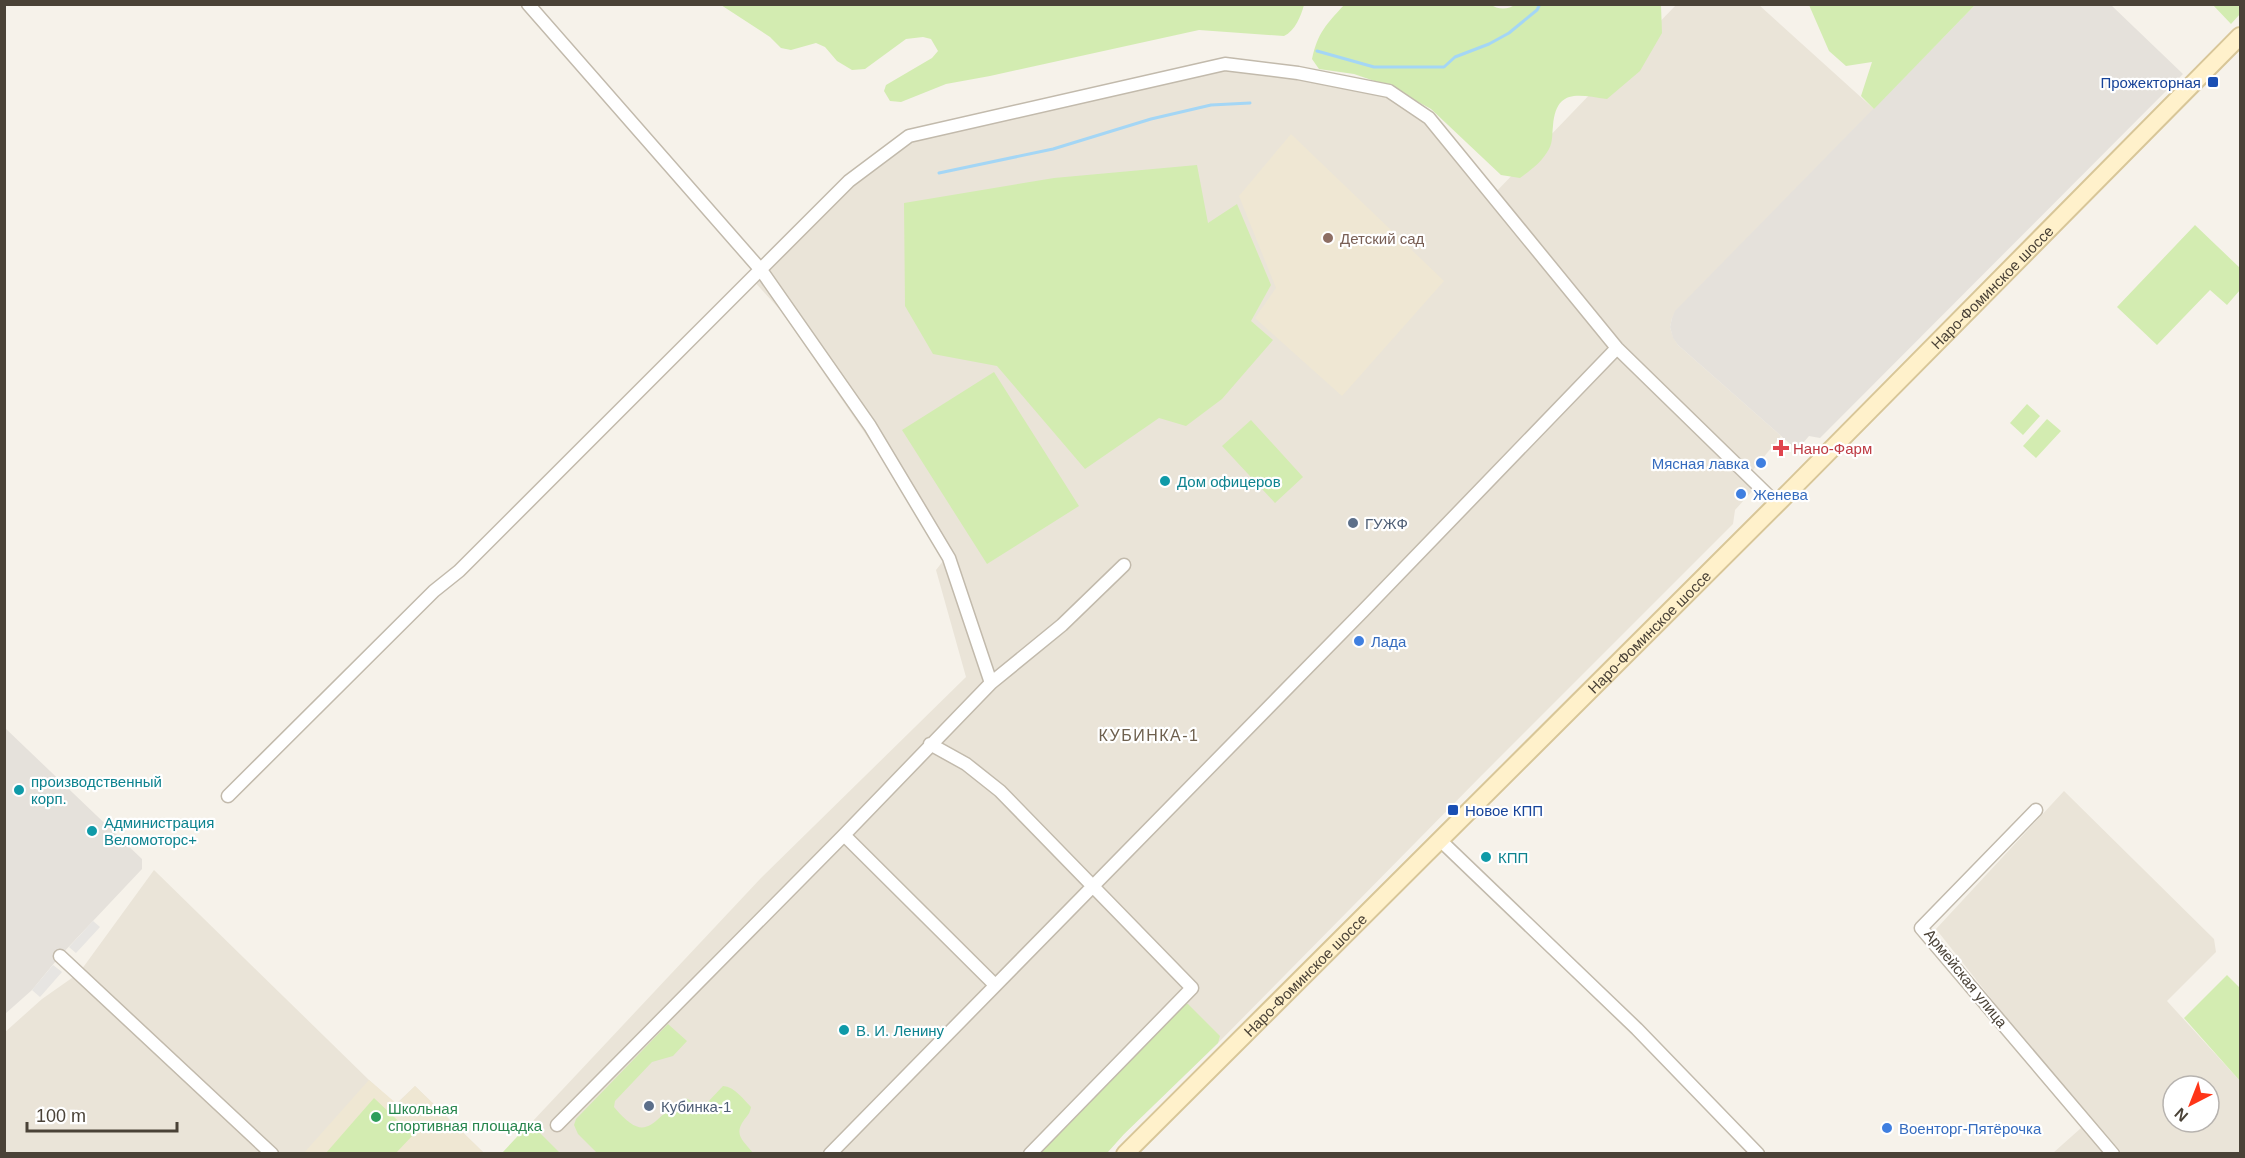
<svg xmlns="http://www.w3.org/2000/svg" width="2245" height="1158" font-family="Helvetica,sans-serif">
<rect width="100%" height="100%" fill="#f6f2ea"/>
<path fill="#eae4d8" fill-rule="evenodd" d="M1676 5H1759L1874 109 1676 311 1672 318 1670 327 1673 337 1678 345 1781 436 1744 481 1753 490 1735 510 1733 524 1482 775 1218 1043 1124 1134 1107 1153 502 1154 761 878 966 677 936 570 947 556 908 496 781 311 752 279 849 181 909 136 1225 64 1389 91 1429 118 1493 195Z
M2064 791 2214 939 2216 952 2167 1001 2240 1081V1153H2053L2090 1120 2050 1073 1936 929ZM2173 1086H2209V1122H2173Z
M154 870 369 1080 396 1104 415 1086 484 1153H5L4 1033 42 999 79 973Z"/>
<path fill="#e5e1db" d="M1976 4 2111 5 2183 74 1820 438 1809 436 1797 450 1678 345 1673 338 1670 327 1672 318 1675 311Z
M4 727 142 859V869L60 956 32 990 5 1014Z"/>
<path fill="#efe7d3" d="M1291 134 1444 281 1342 396 1255 318 1276 288 1239 196Z
M369 1080 397 1104 415 1086 484 1153 303 1154Z"/>
<path fill="#d3ecb1" d="M1490 4C1498 10 1508 10 1516 4L1661 5 1662 33 1640 71 1607 99C1578 95 1556 88 1553 126 1552 133 1553 142 1549 149 1542 162 1532 169 1520 178L1501 175 1431 109 1389 86 1354 74 1319 69 1312 59C1318 32 1326 25 1344 5Z
M721 5H1304C1301 16 1295 31 1284 36L1199 30 990 76 946 84 901 102 890 101 884 91 886 85 932 58 938 51 931 39 923 37 906 39 865 69 852 70 837 61 825 47 816 43 791 50 781 48 770 37Z
M1809 5H1975L1874 109 1861 96 1872 62 1846 66 1829 51Z
M2213 5H2240V14L2231 24Z
M1197 165 1208 223 1237 204 1271 285 1251 321 1273 340 1222 399 1186 426 1159 418 1085 469 997 366 933 354 905 306 904 203 1054 178Z
M2195 225 2240 268V290L2227 305 2210 290 2157 345 2117 307Z
M994 372 1079 506 987 564 902 430Z
M2027 404 2040 416 2023 435 2010 423Z
M2047 419 2061 431 2036 458 2023 446Z
M1251 420 1303 477 1275 503 1222 446Z
M2227 975 2240 988V1081L2184 1018Z
M1181 1004H1188L1220 1036 1218 1043 1124 1134 1107 1153 1037 1154Z
M668 1024 687 1041 673 1056 652 1062 615 1101 614 1107C649 1149 652 1116 685 1098L701 1105 706 1104 723 1086C735 1087 743 1099 751 1107 750 1113 748 1115 744 1120 733 1135 744 1141 753 1153H597L578 1134 574 1125 576 1119Z
M374 1098 413 1135 396 1153H326Z
M530 1123 560 1153H502Z"/>
<path fill="#e7e5e2" d="M93 921 100 927 76 953 69 947Z
M53 965 62 972 40 997 32 990Z"/>
<g fill="none" stroke-linecap="round" stroke-linejoin="round">
<path stroke="#a4d6f5" stroke-width="3" d="M1317 51 1374 67H1444L1455 57 1489 44 1509 33 1537 10 1540 4
M939 173 1053 149 1151 119 1211 105 1250 103"/>
<g stroke="#c2baac" stroke-width="15">
<path id="minor" d="M528 4 761 270 870 426 949 558 991 683
M930 744 966 764 1000 791 1192 988 1030 1154
M228 796 434 591 459 571 849 181 909 136 1225 64 1298 73 1389 91 1429 118 1617 348 1777 504
M2036 810 1921 928 2113 1154
M844 835 995 985
M1440 840 1637 1029 1758 1154
M60 956 272 1154
M557 1125 844 835 991 683 1062 625 1124 565
M830 1154 1363 611 1617 348"/>
</g>
<g stroke="#d8c698" stroke-width="20">
<g id="secondary">
<path id="s1" d="M1125 1154 1790 491 2240 36"/>
</g>
</g>
<use href="#minor" stroke="#fff" stroke-width="12"/>
<use href="#secondary" stroke="#fff1cb" stroke-width="16"/>
</g>
<g fill="#1a4fb4" stroke="#fff" stroke-width="2">
<rect x="2207" y="76" width="12" height="12" rx="3"/>
<rect x="1447" y="804" width="12" height="12" rx="3"/>
</g>
<circle fill="#8d6e63" stroke="#fff" stroke-width="2" cx="1328" cy="238" r="6"/>
<path fill="#e0444e" stroke="#fff" stroke-width="2" d="M1778 439h6v6h6v6h-6v6h-6v-6h-6v-6h6z"/>
<g fill="#3f7fe0" stroke="#fff" stroke-width="2">
<circle cx="1761" cy="463" r="6"/>
<circle cx="1741" cy="494" r="6"/>
<circle cx="1359" cy="641" r="6"/>
<circle cx="1887" cy="1128" r="6"/>
</g>
<g fill="#0f9aa8" stroke="#fff" stroke-width="2">
<circle cx="1165" cy="481" r="6"/>
<circle cx="19" cy="790" r="6"/>
<circle cx="92" cy="831" r="6"/>
<circle cx="1486" cy="857" r="6"/>
<circle cx="844" cy="1030" r="6"/>
</g>
<g fill="#5c6f8a" stroke="#fff" stroke-width="2">
<circle cx="1353" cy="523" r="6"/>
<circle cx="649" cy="1106" r="6"/>
</g>
<circle fill="#2e9e5b" stroke="#fff" stroke-width="2" cx="376" cy="1117" r="6"/>
<g text-anchor="middle" dominant-baseline="central" stroke-width="4.5" stroke-linejoin="round" paint-order="stroke">
<g font-size="15" fill="#164399" stroke="#fff" text-anchor="end">
<text x="2201" y="82">Прожекторная</text>
<text x="1465" y="810" text-anchor="start">Новое КПП</text>
</g>
<g font-size="15" fill="#785e54" stroke="#fff" text-anchor="start">
<text x="1340" y="238">Детский сад</text>
</g>
<g font-size="15" fill="#4a4237" stroke="#fff">
<text stroke="none"><textPath href="#s1" startOffset="1226">Наро-Фоминское шоссе</textPath></text>
<text stroke="none"><textPath href="#s1" startOffset="740">Наро-Фоминское шоссе</textPath></text>
<text stroke="none"><textPath href="#s1" startOffset="254">Наро-Фоминское шоссе</textPath></text>
<text transform="translate(1966 978) rotate(51)">Армейская улица</text>
</g>
<g font-size="15" fill="#be3a42" stroke="#fff" text-anchor="start">
<text x="1793" y="448">Нано-Фарм</text>
</g>
<g font-size="15" fill="#366cbe" stroke="#fff" text-anchor="start">
<text x="1749" y="463" text-anchor="end">Мясная лавка</text>
<text x="1753" y="494">Женева</text>
<text x="1371" y="641">Лада</text>
<text x="1899" y="1128">Военторг-Пятёрочка</text>
</g>
<g font-size="15" fill="#0d838f" stroke="#fff" text-anchor="start">
<text x="1177" y="481">Дом офицеров</text>
<text x="31" y="781">производственный<tspan x="31" dy="17">корп.</tspan></text>
<text x="104" y="822">Администрация<tspan x="104" dy="17">Веломоторс+</tspan></text>
<text x="1498" y="857">КПП</text>
<text x="856" y="1030">В. И. Ленину</text>
</g>
<g font-size="15" fill="#4e5e75" stroke="#fff" text-anchor="start">
<text x="1365" y="523">ГУЖФ</text>
<text x="661" y="1106">Кубинка-1</text>
</g>
<g font-size="15" fill="#27864d" stroke="#fff" text-anchor="start">
<text x="388" y="1108">Школьная<tspan x="388" dy="17">спортивная площадка</tspan></text>
</g>
<g font-size="16" letter-spacing="1.5" fill="#6e604e" stroke="#fff">
<text x="1149" y="735">КУБИНКА-1</text>
</g>
</g>
<rect width="2245" height="1158" fill="none" stroke="#4a4237" stroke-width="12"/>
<g transform="translate(2191 1104) rotate(222)"><circle r="28" fill="#ffffff" stroke="#b7b3af" stroke-width="1.5"/>
<path d="M0-4.5L10 22L0 15L-10 22Z" fill="#ff3518"/>
<text y="-9" font-size="16" font-weight="bold" text-anchor="middle" fill="#4a4237">N</text>
</g>
<path d="M27 1122v9h150v-9" fill="none" stroke="#4a4237" stroke-width="3"/>
<text x="36" y="1122" font-size="18" fill="#4a4237" stroke="#ffffff" stroke-width="4.5" paint-order="stroke">100 m</text>
</svg>
